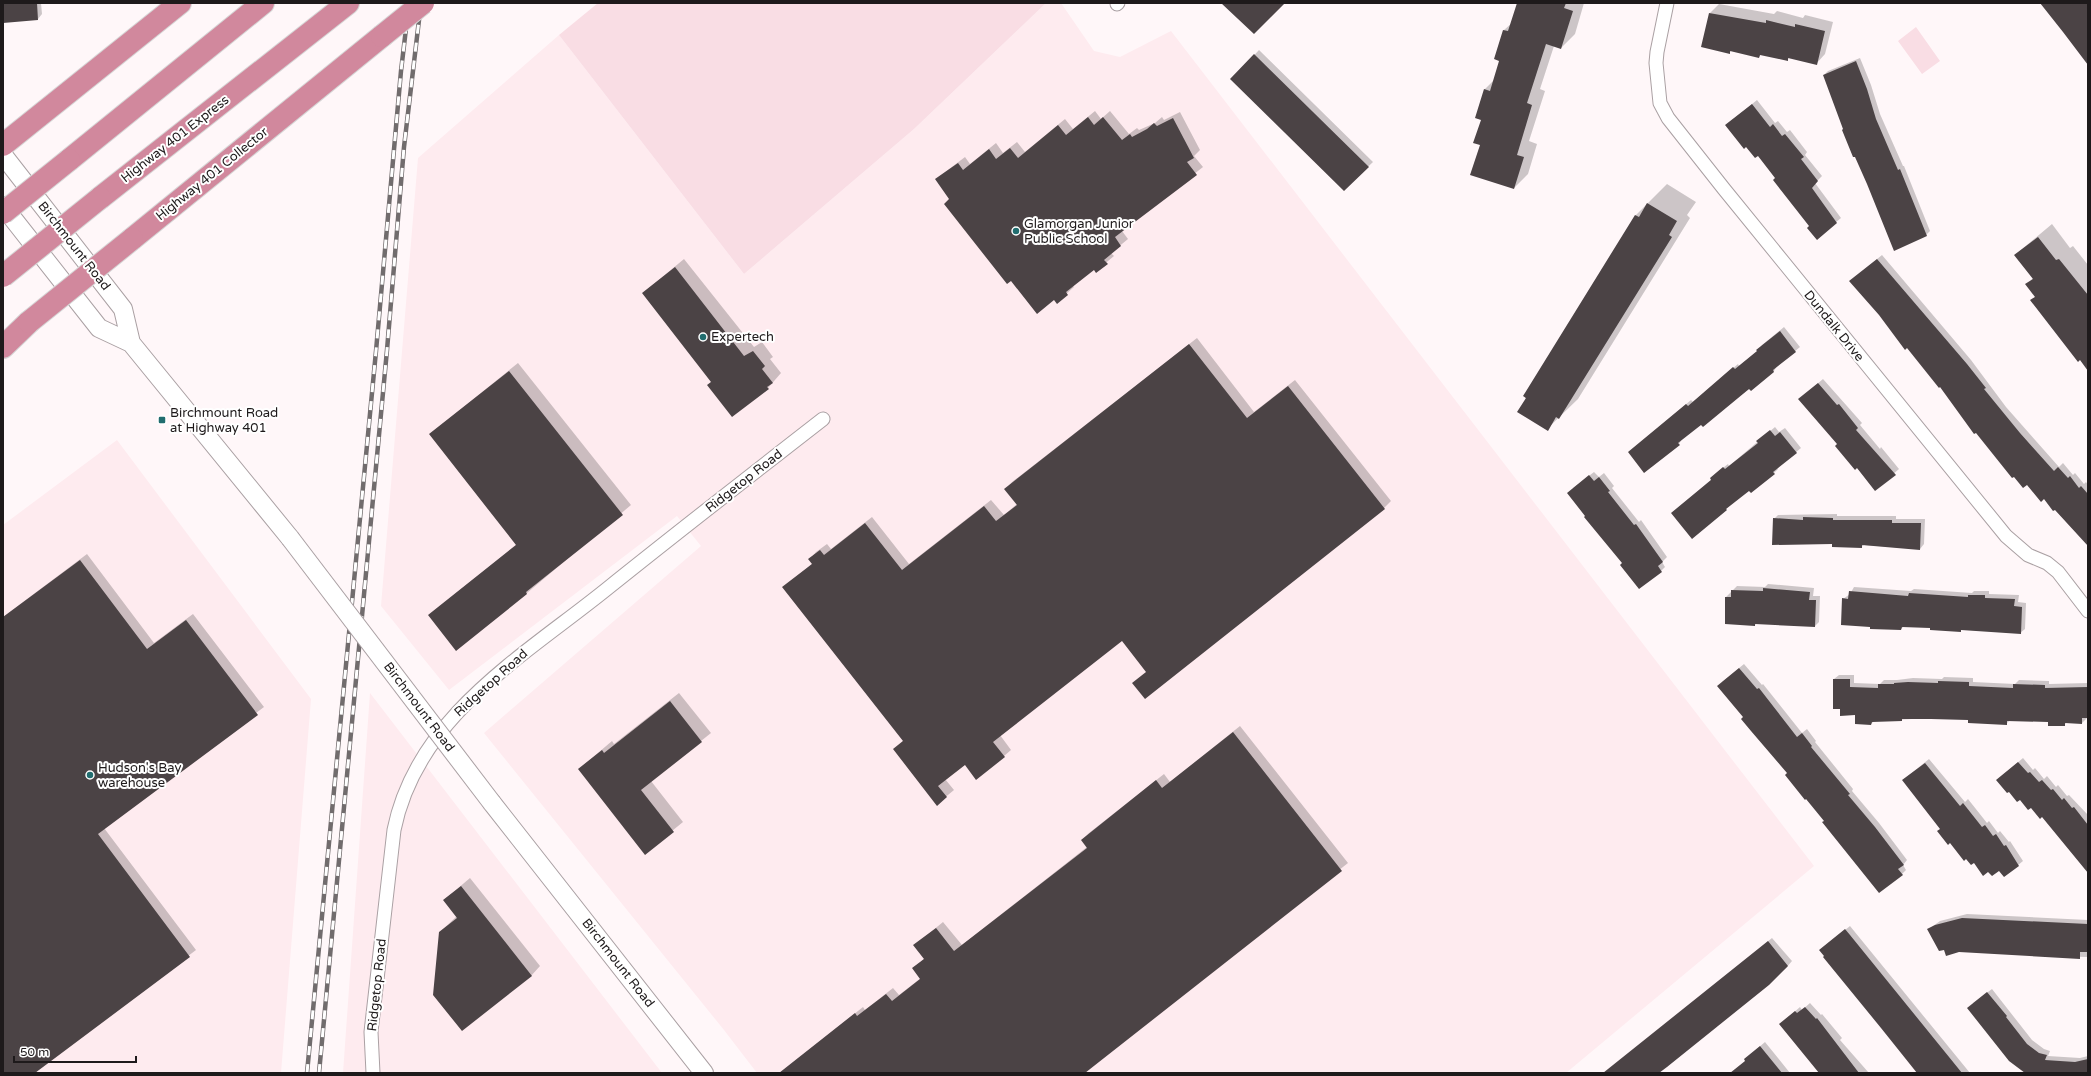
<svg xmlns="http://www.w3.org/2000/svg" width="2091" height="1076" font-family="'Varela Round',sans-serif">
<rect width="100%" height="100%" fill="#fff7f9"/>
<path fill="#feebef" d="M1046 3H1061L1094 51 1120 57 1171 31 1814 866 1566 1073H757L724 1030 484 733 701 546 677 516 449 690 381 606 418 158 559 35 744 274 914 129Z
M117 440 311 699 281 1073H3V525Z
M370 693 662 1073H343Z"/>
<path fill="#f9dde4" d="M598 3H1046L914 129 744 274 559 35Z
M1916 27 1940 61 1922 74 1898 41Z"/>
<path fill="#0003" d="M3 3H41L42 14 38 19 4 22Z
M1518 3H1584L1575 34 1561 48 1554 46 1540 89 1545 91 1529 141 1537 144 1528 174 1514 188 1481 144 1485 89 1494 80 1501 60 1504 30 1512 23Z
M1719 4 1774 14 1777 11 1803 18 1805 15 1833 22 1825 54 1816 64 1790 57 1787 60 1761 54 1759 57 1732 50 1729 53 1710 13Z
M1259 50 1373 162 1344 190 1232 79Z
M1860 58 1871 85 1880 114 1903 166H1904L1930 231 1926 235 1855 155 1824 75 1828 71Z
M1757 100 1775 123 1778 121 1787 132 1790 130 1807 152 1805 155 1822 176 1815 183 1841 218 1817 238 1810 226 1776 178 1731 121Z
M1095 111 1101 119 1110 111 1129 134 1137 128 1139 130 1155 123 1162 117 1164 120 1180 112 1200 150 1194 156 1203 167 1122 231 1128 239 1111 253 1114 256 1096 271 1094 269 1073 286 1074 287 1057 302 950 199 936 179 965 157 970 164 996 143 1003 153 1017 142 1025 152 1065 119 1073 129Z
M1667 184 1696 202 1687 215 1690 218 1578 399 1547 429 1524 396 1636 215Z
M2052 224 2070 248 2073 246 2088 265V369L2031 301 2036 296 2027 285 2033 278 2015 255Z
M1882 255 1971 360 2006 407 2059 467 2063 463 2073 475 2075 473 2084 484 2086 482 2088 485V545L1940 386 1855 277Z
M684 259 754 347 762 342 773 357 770 359 781 373 768 388 732 416 708 385 712 381 643 293Z
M1784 327 1800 347 1777 366 1774 371 1702 423 1682 439 1679 444 1634 448 1691 400 1693 402 1738 364 1739 366 1758 351 1762 345Z
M1197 338 1254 412 1295 380 1391 501 1384 508 1147 671 1122 640 1000 735 1011 750 1004 756 965 764 945 779 954 790 937 804 894 749 904 740 784 587 813 563 810 559 816 552 827 544 831 549 872 517 909 564 991 500 1004 515 1017 504 1006 489 1012 482Z
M518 363 631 505 527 593 456 649 429 615 517 544 430 434Z
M1823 379 1862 423 1860 425 1880 449 1881 447 1899 469 1875 490 1838 444 1804 395Z
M1775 427 1779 432 1785 428 1801 448 1777 468 1778 469 1774 473 1749 489 1692 538 1672 513 1712 479 1715 474 1728 464 1729 466Z
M1594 472 1599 477 1604 473 1614 486 1612 488 1639 522 1641 520 1667 557 1662 562 1665 567 1661 571 1623 563 1586 516 1573 488Z
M1837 514V516H1896V519H1925L1924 544 1920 549 1864 545 1861 547 1833 543 1774 519 1778 515Z
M87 554 154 643 193 614 264 707 104 828 196 950 33 1073H3V617Z
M1768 584 1814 588 1813 596H1820L1819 622 1815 626 1757 623 1755 625 1726 597 1737 586 1765 587Z
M1854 587 1911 591 1914 589 1972 593 1974 591H1989V594L2019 595 2018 602 2026 603 2025 629 2020 633 1904 626 1901 629 1843 599 1850 594Z
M1744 664 1762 685 1763 684 1802 733 1807 729 1816 741 1815 742 1853 789 1852 791 1879 823 1907 860 1903 865 1906 870 1902 874 1825 821 1744 717 1722 682Z
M1839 675H1854V683L1880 684 1884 680H1897L1913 678 1942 679 1944 677 1973 678V682L2015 684 2019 680 2049 681V684L2088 683V717L2082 723 2067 722 2064 725 2049 721H2009L2006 724 1969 719 1931 718 1874 721 1871 724 1856 714 1841 708 1834 679Z
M679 693 711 733 651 781 683 822 645 853 579 769 612 741 614 744Z
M1240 726 1348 863 1083 1073H780L863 1007 865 1010 893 988 899 995 921 978 913 969 925 958 915 945 943 922 962 945 1087 847 1082 840 1089 833 1164 774 1170 782Z
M2023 758 2033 770 2035 768 2044 779 2047 776 2056 787 2058 785 2067 796 2069 795 2088 815V870L2042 816 2002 776Z
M1929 759 1965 802 1968 799 1987 823 1989 821 1998 833 2000 831 2009 842 2010 841 2023 861 2005 876 1999 869 1988 870 1974 862 1941 828 1908 776Z
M470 878 540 966 531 976 440 932 457 916 444 900Z
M1967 914 2088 920V957L2043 956 1945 948 1929 929 1940 921Z
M1850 926 1970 1073H1918L1826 956 1825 946Z
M1772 938 1792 961 1786 968 1658 1073H1604Z
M1992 989 2032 1040 2044 1049 2050 1051 2048 1056 2080 1058 2088 1056V1073H2027L1973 1003Z
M1810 1003 1821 1015 1822 1014 1842 1038 1840 1040 1869 1073H1820L1785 1020 1800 1007 1802 1010Z
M1765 1042 1790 1073H1743L1746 1061 1745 1059Z"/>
<path fill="#4b4345" d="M3 3H37L38 20 3 23Z
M1221 3H1285L1254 34Z
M1517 3H1566L1564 8 1573 11 1561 49 1546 44 1527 103 1532 105 1517 155 1524 157 1514 189 1470 175 1480 145 1473 143 1481 120 1475 118 1484 89 1490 91 1499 61 1494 59 1503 30 1508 31Z
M2040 3H2088V65L2063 32Z
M1709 13 1766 23V20L1795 27V24L1825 31 1817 65 1788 58V61L1760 55 1759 58 1730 51V54L1701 47Z
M1254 54 1369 167 1344 191 1230 79Z
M1856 61 1867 89 1876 119 1898 170 1900 169 1927 236 1894 251 1867 184 1855 157H1853L1842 130 1843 129 1823 75Z
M1752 104 1770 127 1773 124 1782 136 1785 134 1804 157 1801 159 1818 181 1812 188 1837 223 1817 240 1807 228 1809 226 1773 180 1775 178 1758 156 1755 158 1746 147 1744 149 1725 125Z
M1088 117 1094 125 1103 117 1122 140 1130 134 1132 137 1147 129 1154 123 1157 126 1173 118 1194 158 1187 162 1197 175 1115 237 1121 246 1104 260 1108 264 1096 273 1094 270 1066 292 1068 295 1057 304 1054 300 1037 314 1011 281 1007 284 944 204 949 199 935 179 958 163 963 170 989 149 996 159 1010 148 1018 158 1058 125 1066 135Z
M1647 203 1677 221 1669 235 1672 237 1559 419 1556 417 1548 431 1517 412 1526 398 1523 396 1635 215 1639 217Z
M2038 237 2056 260 2059 259 2088 295V371L2080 360 2078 362 2030 300 2035 297 2025 284 2033 279 2014 255Z
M1877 259 1967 364 1986 388 1984 389 2020 433 2054 471 2058 467 2068 478 2070 476 2079 488 2081 486 2088 494V546L2055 510 2053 511 2044 499 2041 502 2027 485 2023 488 2014 477 2012 478 1976 433 1974 434 1940 387 1939 388 1907 348 1905 350 1879 315 1849 281Z
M675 267 744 356 753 351 765 366 762 369 773 383 767 387 769 389 732 417 707 385 711 382 642 293Z
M1780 331 1796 352 1773 370 1774 372 1751 391 1749 389 1703 427 1701 425 1678 443 1680 445 1644 473 1628 452 1686 404 1688 406 1733 367 1735 369 1757 351 1756 350Z
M1189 344 1247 418 1288 386 1385 509 1145 699 1132 683 1146 672 1122 641 993 742 1005 757 976 780 965 765 938 786 947 797 937 806 893 749 903 741 782 587 812 564 808 559 820 550 824 555 865 523 902 570 984 506 996 521 1017 505 1004 489Z
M509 371 623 515 526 592 527 594 456 651 428 615 516 545 429 434Z
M1818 383 1837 405 1839 404 1858 428 1856 430 1896 475 1875 491 1857 468 1855 470 1835 446 1837 444 1798 399Z
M1770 430 1775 436 1780 432 1797 453 1773 472 1775 474 1751 493 1749 491 1726 509 1727 510 1692 539 1671 513 1711 480 1710 478 1723 467 1725 469 1758 443 1756 441Z
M1589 475 1594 481 1599 477 1610 491 1608 492 1634 525 1636 524 1663 562 1658 566 1662 572 1639 589 1620 565 1622 563 1584 517 1585 516 1567 493Z
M1803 517 1833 518V520H1892V523H1921L1920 550 1862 545V548L1832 547V544L1772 545 1773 518 1803 520Z
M80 560 147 649 186 620 258 715 98 834 190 957 35 1073H3V617Z
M1763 588 1810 592 1809 600H1816L1815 627 1755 624V626L1725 624V597H1731V590L1763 591Z
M1849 591 1908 596 1909 593 1968 597V595H1985V598L2015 599 2014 606 2022 607 2021 634 1961 630V632L1930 630V628L1902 627 1901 630 1870 629V627L1841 625 1842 598 1848 599Z
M1739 668 1757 689 1759 688 1797 737 1802 733 1812 746 1811 747 1850 794 1848 795 1875 827 1904 865 1898 869 1903 875 1879 893 1822 822 1824 821 1806 799 1805 800 1785 775 1787 773 1751 731 1741 719 1743 717 1717 686Z
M1833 679H1850V687L1878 688V684H1894V683L1908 682 1938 683V681L1969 682V686L2013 688V684L2045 685V688L2088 687V718H2082V724L2065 723V726H2048V722L2007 721V725L1968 723V720L1931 719H1902V721L1872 722 1871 725 1855 724V715L1840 716V709H1833Z
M670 701 702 742 641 790 674 832 645 855 578 769 602 750 604 753Z
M1233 732 1342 871 1085 1073H779L855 1013 857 1016 886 994 892 1001 920 979 912 968 924 959 913 945 936 928 954 951 1087 848 1081 840 1156 780 1162 788Z
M2018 762 2028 773 2030 772 2039 782 2042 780 2051 790 2053 789 2062 800 2064 798 2072 808 2074 807 2088 825V873L2042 817 2040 819 2031 808 2028 810 2020 800 2017 802 2009 792 2007 793 1996 780Z
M1925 763 1960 806 1963 803 1982 827 1985 825 1993 836 1996 834 2004 846 2006 845 2019 866 2004 877 1999 871 1992 876 1988 872 1983 876 1974 863 1971 865 1966 859 1964 861 1950 843 1948 845 1937 831 1940 829 1902 780Z
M461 886 532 976 462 1031 433 995 439 932 457 918 443 900Z
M1962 918 2088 924V952H2080V959L1959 952 1946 956 1944 950 1939 951 1927 929 1935 925Z
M1845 929 1850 935 1962 1073H1917L1881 1028 1823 957 1824 956 1819 950Z
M1768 941 1788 966 1769 985 1667 1067 1659 1073H1603Z
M1987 992 2007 1016 2006 1017 2027 1044 2039 1053 2047 1055 2045 1060 2075 1062 2088 1059V1073H2025L2009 1061 1967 1008Z
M1805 1007 1816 1019 1817 1018 1859 1073H1819L1779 1024 1795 1011 1797 1013Z
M1760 1046 1782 1073H1730L1745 1061 1744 1059Z"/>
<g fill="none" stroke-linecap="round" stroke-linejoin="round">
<g stroke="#aaa0a3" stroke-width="15">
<path id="street" d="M1667 3 1657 52 1656 63 1660 103 1668 118 1724 189 2006 536 2028 555 2047 563 2058 572 2088 611
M1117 4 1118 3
M373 1073 371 1032 394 830C417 716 524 656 608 588 679 531 751 475 823 419"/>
</g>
<g stroke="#aaa0a3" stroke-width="20">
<path id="secondary" d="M3 155 123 309 131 343
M3 206 99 328 131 343 290 538
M492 803 704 1073"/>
</g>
<g stroke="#d6d6d6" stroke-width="24">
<path id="highway" d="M3 145 180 3
M69 160 263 3
M100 198 348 3
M132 239 382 36
M3 347 29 322"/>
</g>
<use href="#street" stroke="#fff" stroke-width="13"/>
<use href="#secondary" stroke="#fff" stroke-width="18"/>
<use href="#highway" stroke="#d1889d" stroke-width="22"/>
<g stroke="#716c6d" stroke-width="4.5">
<path id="rail" d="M307 1073 376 351 401 71 409 3
M319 1073 387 350 404 147 421 3"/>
</g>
<use href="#rail" stroke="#fff" stroke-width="3" stroke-dasharray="9" stroke-linecap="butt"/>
<g stroke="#aaa0a3" stroke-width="20" stroke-linecap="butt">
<path id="secondary-bridge" d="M290 538 492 803"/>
</g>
<g stroke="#d6d6d6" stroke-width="24" stroke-linecap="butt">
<path id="highway-bridge" d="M382 36 423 3
M3 213 69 160
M3 276 100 198
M29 322 132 239"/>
</g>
<use href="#secondary-bridge" stroke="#fff" stroke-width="18"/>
<use href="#highway-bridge" stroke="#d1889d" stroke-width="22"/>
</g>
<g fill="#216d6f" stroke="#fff" stroke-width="1.5">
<circle cx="1016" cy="231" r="4"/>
<circle cx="703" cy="337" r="4"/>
<rect x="158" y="416" width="8" height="8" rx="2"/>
<circle cx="90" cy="775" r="4"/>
</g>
<g text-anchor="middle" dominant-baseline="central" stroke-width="4" stroke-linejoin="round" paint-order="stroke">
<g font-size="13" fill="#1e1a1b" stroke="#fff">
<text transform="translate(175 139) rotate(-38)">Highway 401 Express</text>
<text transform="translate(212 174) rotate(-39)">Highway 401 Collector</text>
<text transform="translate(74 246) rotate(52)">Birchmount Road</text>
<text transform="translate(1834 326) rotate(51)">Dundalk Drive</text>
<text transform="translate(744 481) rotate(-38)">Ridgetop Road</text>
<text transform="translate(491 683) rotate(-42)">Ridgetop Road</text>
<text transform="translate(419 707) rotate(53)">Birchmount Road</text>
<text transform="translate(618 963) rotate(52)">Birchmount Road</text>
<text transform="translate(377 985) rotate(-84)">Ridgetop Road</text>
</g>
<g font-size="13" fill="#1e1a1b" stroke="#fff" text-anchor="start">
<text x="1024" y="224">Glamorgan Junior<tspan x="1024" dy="15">Public School</tspan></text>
<text x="711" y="337">Expertech</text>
<text x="170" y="413">Birchmount Road<tspan x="170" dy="15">at Highway 401</tspan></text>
<text x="98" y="768">Hudson's Bay<tspan x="98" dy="15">warehouse</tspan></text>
</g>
</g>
<rect width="2091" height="1076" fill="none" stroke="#1e1a1b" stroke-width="8"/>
<path d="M14 1056v6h122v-6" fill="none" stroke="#1e1a1b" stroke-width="2"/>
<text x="20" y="1056" font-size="12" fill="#1e1a1b" stroke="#ffffff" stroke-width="3" paint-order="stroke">50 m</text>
</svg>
